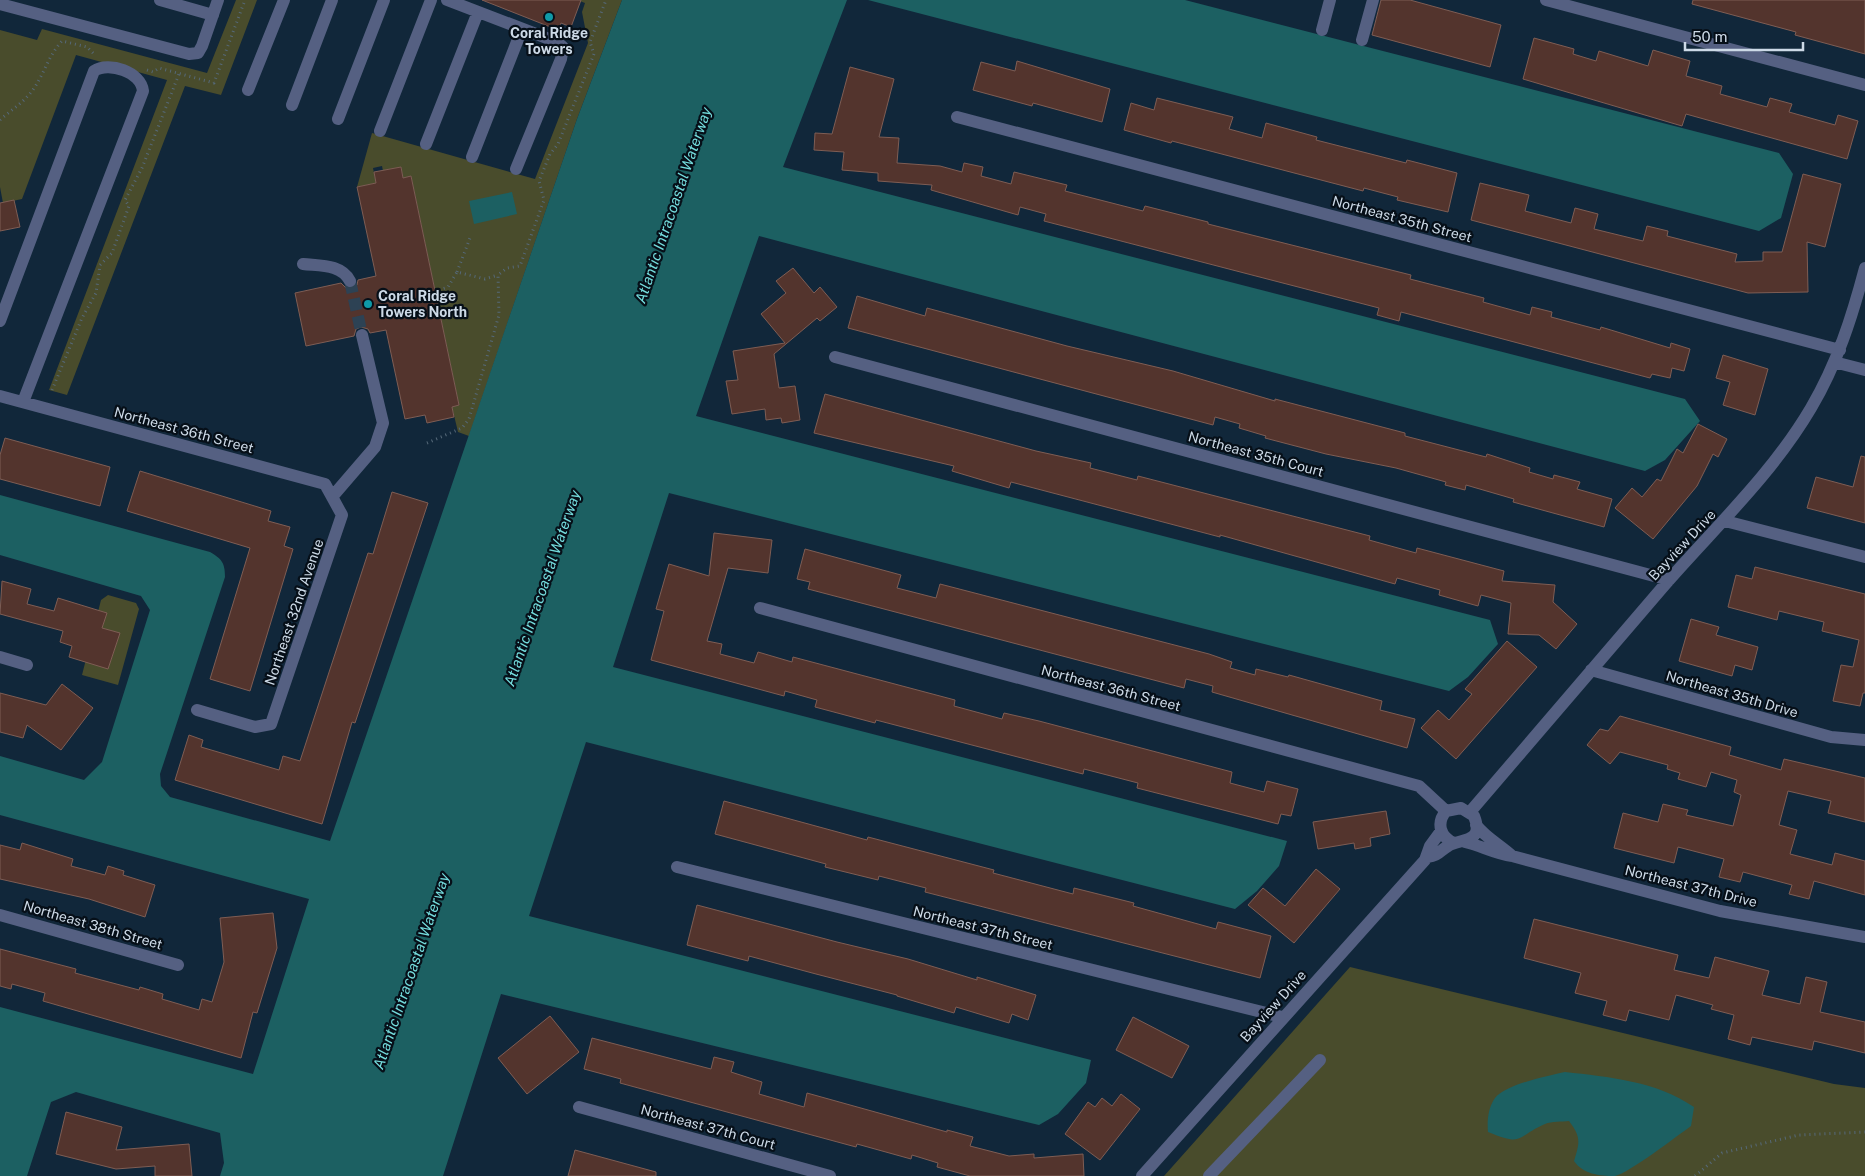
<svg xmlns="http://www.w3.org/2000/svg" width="1865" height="1176" font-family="'Public Sans',sans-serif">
<rect width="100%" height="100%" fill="#11273a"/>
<path fill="#494c2c" d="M236 0H257L221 95 185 86 67 395 49 390 167 80 76 55 22 199 3 203 0 187V30L37 40 42 29 207 73Z
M577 0H622L577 119 469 436 458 432 452 407 459 405 411 176 403 178 401 167 383 171 382 166 373 168 376 183 357 187 372 133 535 179 588 43 582 12 585 3Z
M108 595 136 603 139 609 118 685 82 675 101 600Z
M1350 967 1834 1084 1865 1088V1176H1164Z"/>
<path fill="#1c6062" d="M622 0H847L783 167 1685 399 1700 421 1665 460 1645 471 759 236 696 416 1490 620 1498 644 1468 677 1449 691 669 493 613 667 1287 841 1279 866 1257 891 1235 909 586 742 529 916 1091 1060 1086 1083 1058 1114 1039 1125 501 994 443 1176H220L224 1163 220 1133 76 1092 51 1102 27 1176H0V1007L253 1074 309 899 0 815V756L84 780 102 762 150 610 141 596 0 555V495L210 552C222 559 225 563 225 577L160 774 161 786 170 797 330 841 577 119Z
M868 0H1185L1779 153 1793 174 1781 218 1759 231Z
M512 192 517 214 474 224 469 201Z
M1565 1072C1609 1077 1656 1081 1694 1107L1691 1126C1677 1136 1629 1173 1615 1176 1599 1176 1583 1174 1574 1161 1580 1142 1581 1137 1569 1121 1562 1122 1552 1121 1545 1124 1515 1137 1525 1147 1488 1132 1487 1121 1488 1108 1495 1098 1506 1084 1548 1076 1565 1072Z"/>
<path fill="#53342d" stroke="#7e5d54" d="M482 0H581L571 27 561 23 558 30Z
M1381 0H1410L1501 25 1490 67 1372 35Z
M1693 0H1865V54L1795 35 1796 32 1692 4Z
M1534 38 1574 49 1573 54 1596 61 1599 51 1648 66 1653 50 1690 61 1686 76 1722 86 1720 94 1767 107 1770 98 1792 104 1789 112 1835 125 1838 115 1858 121 1847 159 1686 114 1682 126 1523 79Z
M1017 61 1110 89 1102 122 1033 103 1032 106 973 90 981 62 1015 71Z
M850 67 894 79 879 137 899 138 897 163 940 166 962 172 964 163 983 167 981 176 1011 184 1014 172 1067 185 1065 191 1143 211 1145 206 1208 222V224L1411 275 1410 279 1484 298 1483 302 1530 315 1532 307 1552 312 1551 317 1600 330 1601 327 1670 348 1671 343 1690 349 1684 371 1672 368 1670 378 1652 374 1650 378 1401 312 1399 321 1377 315 1379 308 1044 221 1046 214 1020 207 1018 215 931 190 932 185 878 181V173L842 170 844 152 814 150 815 133 832 134Z
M1157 98 1233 117 1229 129 1262 138 1266 123 1317 137 1316 140 1406 163 1407 160 1457 173 1448 212 1397 200 1398 197 1364 188 1363 191 1172 141 1171 143 1124 130 1131 103 1154 110Z
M401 167 403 178 411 176 459 405 452 407 454 417 427 423 425 415 405 419 386 330 370 333 368 329 361 327 356 329 354 336 306 346 295 293 341 283 346 288 351 289 357 285 358 280 376 276 357 187 376 183 374 172Z
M1803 174 1841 184 1825 247 1807 242 1808 292 1748 293 1471 220 1480 183 1529 195 1525 211 1571 223 1575 208 1598 214 1594 229 1643 241 1647 226 1668 231 1667 236 1737 254 1735 262 1763 261V252H1782Z
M14 200 20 227 0 231V203Z
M793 268 814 293 820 287 837 307 820 321 817 318 774 354 779 388 795 386 800 420 782 423 781 418 766 420 765 409 732 414 726 381 738 380 733 351 785 343 761 314 786 293 776 281Z
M857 296 925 316 927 308 1067 346 1173 371 1275 401V399L1405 433V436L1486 457 1487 454 1530 468 1529 472 1553 479 1554 475 1580 482 1577 489 1612 499 1604 527 1513 502 1514 499 1466 485 1465 490 1445 485 1446 482 1396 468 1326 454 1265 438 1266 436 1239 428 1240 424 1215 417 1213 425 848 328Z
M1723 355 1768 369 1755 415 1723 405 1730 382 1716 378Z
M825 394 1036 451 1091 463 1090 468 1137 480 1138 476 1370 536 1369 540 1416 553 1417 548 1504 571 1502 581 1555 585 1553 602 1577 624 1556 649 1539 635 1508 634 1511 603 1481 595 1478 606 1439 595 1440 590 1397 578 1395 584 1220 535V537L1011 482 1009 488 952 471 954 466 814 433Z
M1698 424 1727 439 1718 457 1713 454 1697 486 1653 539 1615 508 1632 488 1642 497 1657 479 1661 481 1677 449 1683 453Z
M5 438 110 467 100 506 0 479V455Z
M1861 456 1865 457V523L1807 508 1816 477 1853 487Z
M140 471 271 511 268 521 290 527 284 546 293 549 250 691 210 679 250 548 127 511Z
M392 492 428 503 355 723 352 722 322 824 175 780 189 735 203 740 201 747 279 770 283 756 300 761 368 553 373 554Z
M714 533 772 540 768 573 728 568 707 641 722 644 720 654 754 663 758 652 792 662 793 657 955 700 954 706 1002 719 1004 713 1039 721 1232 772 1230 783 1264 792 1267 781 1298 789 1291 816 1281 814 1278 824 1137 788 1138 783 1084 769 1083 774 876 720 875 723 815 707 817 700 785 691 784 696 651 660 664 611 656 609 669 564 709 576Z
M805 549 901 575 897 588 936 598 940 584 1209 654 1232 662 1230 668 1255 675 1256 669 1288 677 1289 675 1382 701 1380 710 1415 719 1407 748 1212 692 1213 686 1186 679 1184 688 808 589 810 582 797 579Z
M1755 567 1865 594V693H1863L1860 706 1833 701 1841 665 1853 667 1859 640 1822 631 1824 622 1779 611 1777 620 1728 607 1736 575 1752 579Z
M2 581 31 589 27 604 54 611 58 598 107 613 102 628 120 633 108 669 69 657 72 646 60 642 63 631 0 614Z
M1691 619 1719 627 1716 635 1758 647 1752 670 1735 665 1732 676 1679 661Z
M1507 641 1537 667 1456 759 1421 728 1438 710 1449 720 1472 694 1465 689Z
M62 684 93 708 61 750 27 725 23 738 0 732V693L46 705Z
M1620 716 1731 747 1729 755 1781 770 1784 759 1865 778V822L1828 813 1831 801 1788 791 1779 825 1797 830 1790 854 1832 865 1835 853 1865 861V895L1814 881 1809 899 1789 894 1792 885 1743 872 1740 882 1719 877 1724 859 1678 847 1674 863 1614 848 1623 813 1658 822 1663 804 1688 810 1686 815 1733 826 1741 795 1734 792 1737 780 1711 772 1706 787 1678 779 1680 773 1667 769 1668 765 1620 752 1610 764 1587 745 1600 729 1608 731Z
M724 801 867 840 868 837 994 870 993 873 1073 894 1074 888 1134 903 1133 906 1216 929 1218 922 1271 936 1260 978 925 892 926 888 879 876 878 880 825 867 826 864 715 834Z
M1386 811 1390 834 1370 838 1371 846 1355 849 1354 843 1318 849 1313 822Z
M22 843 73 859 71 866 105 875 108 866 124 871 123 875 155 885 145 917 89 899 0 879V845L20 850Z
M1316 869 1340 889 1294 943 1248 905 1263 888 1285 906Z
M697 905 837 942 908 959 977 980V977L1036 995 1028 1020 1012 1014 1009 1023 956 1007 954 1013 897 996V995L816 974 749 956 748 961 687 945Z
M273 913 277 948 257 1013 253 1012 241 1058 43 1001 45 993 12 984 11 989 0 986V949L76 969 75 973 139 990 140 987 163 994 162 999 199 1010 202 999 212 1002 224 962 220 918Z
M1534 919 1678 955 1674 970 1709 978 1715 957 1769 971 1762 995 1800 1004 1806 977 1827 982 1820 1012 1865 1022V1053L1814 1041 1812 1050 1752 1037 1750 1045 1728 1039 1734 1015 1711 1009 1713 1005 1676 995 1669 1020 1629 1010 1626 1021 1603 1015 1607 1001 1575 993 1581 973 1524 958Z
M550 1016 579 1052 527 1094 498 1058Z
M1133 1017 1189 1046 1172 1078 1116 1050Z
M592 1038 711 1069 714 1057 734 1062 731 1072 762 1082 759 1094 804 1107 807 1093 947 1132V1130L973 1137 970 1146 1009 1156 1034 1154V1158L1083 1154 1084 1176H970L937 1167 938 1163 912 1155 911 1159 857 1144 856 1147 620 1083 621 1079 584 1069Z
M1121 1094 1140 1109 1100 1160 1065 1134 1088 1102 1095 1107 1102 1098 1112 1106Z
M66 1112 122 1127 116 1150 189 1144 192 1176H155V1166L116 1169 56 1154Z
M575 1150 656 1172V1176H568Z"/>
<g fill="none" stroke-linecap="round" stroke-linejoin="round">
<path stroke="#2d4254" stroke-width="12" stroke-dasharray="12 6" stroke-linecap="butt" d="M350 281 362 335"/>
<path stroke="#566979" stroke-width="3" stroke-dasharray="1 4" stroke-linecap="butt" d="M147 70 153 72 159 68 214 83 245 0
M0 120C11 110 23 103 32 91 44 75 48 56 62 41L87 47 95 55
M457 272 470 238
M439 290 448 287 457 272 485 279 498 275
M52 390 82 318 96 293 100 265 112 253 129 206 125 200 142 168 179 74
M427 443 462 428 469 419 499 315 498 275 507 268 520 266 544 200 539 181 550 154 558 144 594 54 590 42 606 0
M1695 1176 1722 1153 1799 1135 1865 1132"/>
<path stroke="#556082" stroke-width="12" d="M160 0 213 15
M447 0 557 42 563 47 561 59 516 169
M1546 0 1865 85
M0 4 189 54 198 53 202 46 218 0
M1322 30 1330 0
M1362 40 1373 0
M248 90 284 0
M292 105 332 0
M957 117 1840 350
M338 119 384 0
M380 131 431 0
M426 144 478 12
M472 157 522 29
M303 264C320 266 341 264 350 281
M0 321 94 71C109 61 141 72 143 91L23 402
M835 357 1669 580
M1834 362 1865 370
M0 396 325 484 342 515 271 724 255 727 248 725 197 710
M332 497 375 447 383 423 362 335
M1725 521 1865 557
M760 608 1419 786 1446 811
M0 657 27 665
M1591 670 1831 737 1865 740
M1470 812C1534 738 1598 663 1662 588 1712 530 1771 476 1811 408 1837 364 1852 317 1865 268
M1476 825C1486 838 1500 845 1512 856
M1465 842C1482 846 1495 854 1512 856L1720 911 1865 937
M1427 857C1440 855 1438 852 1448 846 1460 838 1485 844 1474 816L1461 808 1446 811C1436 823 1440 837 1454 843
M677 867 1282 1017
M0 915 178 965
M579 1107 830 1176
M1142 1176 1425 860 1430 846 1441 831
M1209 1176 1320 1060"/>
</g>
<g fill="#0f9aa8" stroke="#060f18" stroke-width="2">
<circle cx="549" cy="17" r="5"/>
<circle cx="368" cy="304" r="5"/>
</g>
<g text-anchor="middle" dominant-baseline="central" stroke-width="4.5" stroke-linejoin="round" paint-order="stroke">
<g font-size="14" font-weight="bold" fill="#cddae7" stroke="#060f18">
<text x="549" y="33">Coral Ridge<tspan x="549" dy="16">Towers</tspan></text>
<text x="378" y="296" text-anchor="start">Coral Ridge<tspan x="378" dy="16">Towers North</tspan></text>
</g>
<g font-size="14" fill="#cddae7" stroke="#060f18">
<text transform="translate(1402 219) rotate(15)">Northeast 35th Street</text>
<text transform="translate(184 430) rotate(15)">Northeast 36th Street</text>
<text transform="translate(1256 454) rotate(15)">Northeast 35th Court</text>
<text transform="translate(1682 545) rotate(-47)">Bayview Drive</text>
<text transform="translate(294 612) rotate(-71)">Northeast 32nd Avenue</text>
<text transform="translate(1111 688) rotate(15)">Northeast 36th Street</text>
<text transform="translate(1732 694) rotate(16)">Northeast 35th Drive</text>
<text transform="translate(1691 886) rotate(14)">Northeast 37th Drive</text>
<text transform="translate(93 925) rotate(16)">Northeast 38th Street</text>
<text transform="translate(983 928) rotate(14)">Northeast 37th Street</text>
<text transform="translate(1273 1006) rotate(-48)">Bayview Drive</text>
<text transform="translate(708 1127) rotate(15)">Northeast 37th Court</text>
</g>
<g font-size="15" font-style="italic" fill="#74dcdd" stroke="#060f18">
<text transform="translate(673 205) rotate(-71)">Atlantic Intracoastal Waterway</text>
<text transform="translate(542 588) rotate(-71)">Atlantic Intracoastal Waterway</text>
<text transform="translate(411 971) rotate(-71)">Atlantic Intracoastal Waterway</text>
</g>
</g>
<path d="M1685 42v8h118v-8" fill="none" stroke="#cddae7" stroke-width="2.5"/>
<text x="1692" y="42" font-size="15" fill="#cddae7" stroke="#060f18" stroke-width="4" paint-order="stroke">50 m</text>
</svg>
